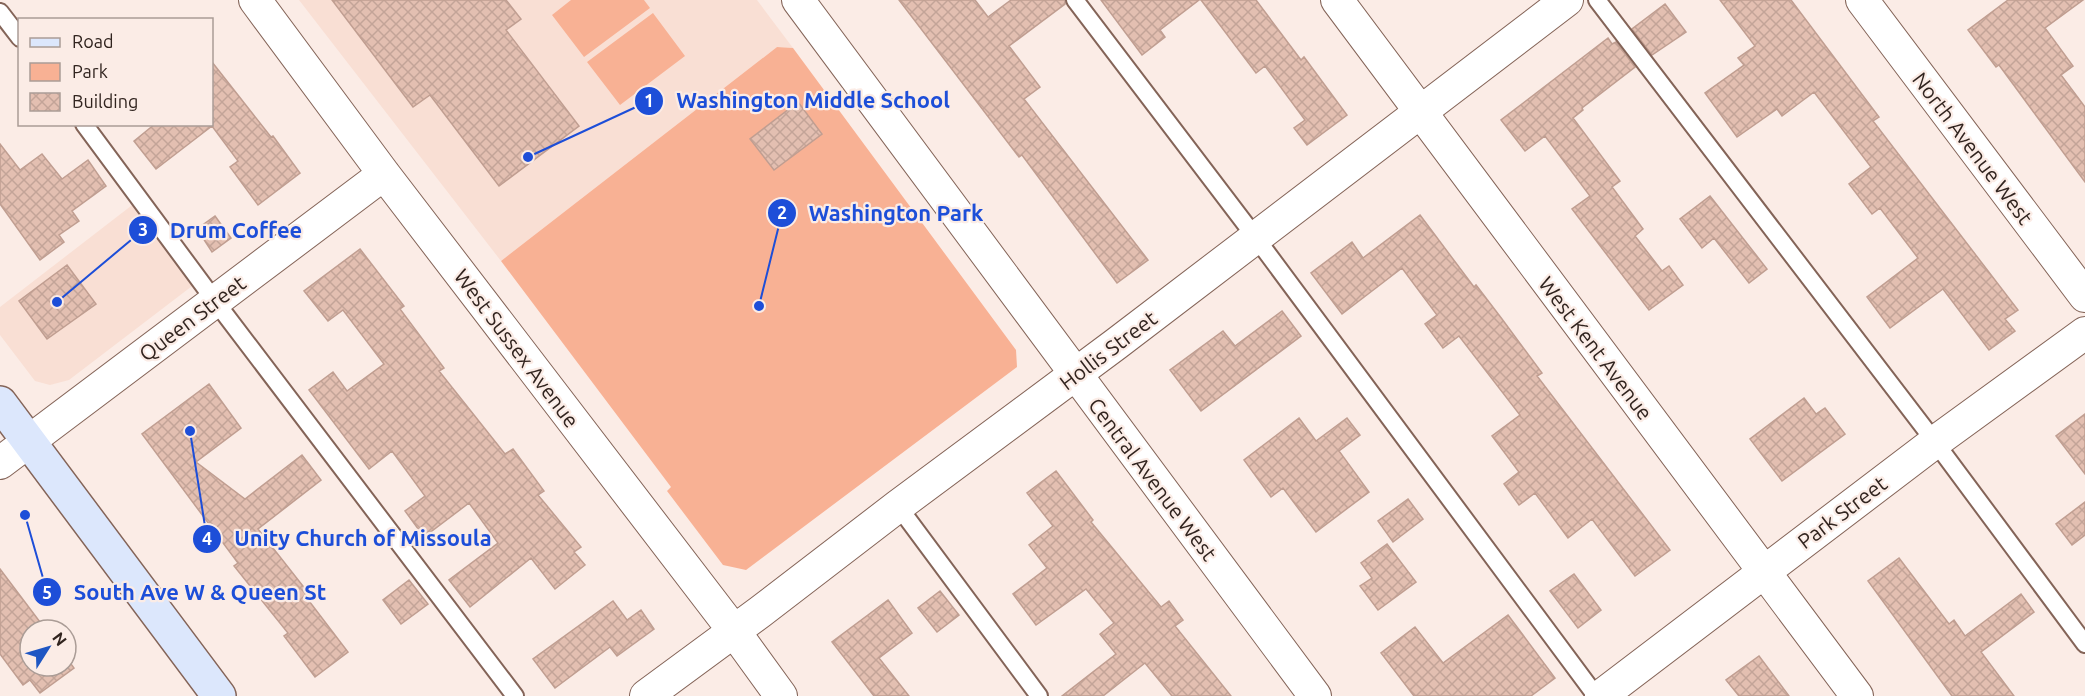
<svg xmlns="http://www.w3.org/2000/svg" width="2085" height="696" font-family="Ubuntu,sans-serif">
<defs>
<pattern id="building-cross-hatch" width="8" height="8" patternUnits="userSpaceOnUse" patternTransform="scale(1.5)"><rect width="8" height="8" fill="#e3bfb1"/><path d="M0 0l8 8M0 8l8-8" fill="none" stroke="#c3a498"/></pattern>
</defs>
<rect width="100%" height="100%" fill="#fbece6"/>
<path fill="#f9dfd4" d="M299 0H757L793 48 777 47 501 261Z
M140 199 200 280 69 380 50 385 35 381 0 335V307Z"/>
<path fill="#f8b194" d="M571 0H644L650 8 584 57 552 15Z
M653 13 685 56 620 105 587 62Z
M777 47 793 48 1016 350 1017 367 746 570 723 565 667 491 671 487 501 261Z"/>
<path fill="url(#building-cross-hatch)" stroke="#c09e91" stroke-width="1.5" d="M332 0H506L521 19 506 30 579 126 499 186 430 95 413 107Z
M899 0H975L988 17 1011 0H1065V4L1009 46 1040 87 1024 99 1148 260 1117 283 1022 155 1019 157Z
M1101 0H1199L1160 30 1165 37 1142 55Z
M1201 0H1256L1301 60 1304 57 1347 115 1307 145 1294 128 1305 120 1265 66 1256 73Z
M1720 0H1791L1879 117 1873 121 2018 310 2005 319 2015 331 1989 350 1943 289 1890 328 1867 297 1918 258 1880 208 1872 214 1849 184 1871 167 1814 92 1782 116 1777 109 1737 137 1705 93 1744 65 1738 58 1755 46Z
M2008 0H2083L2045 28 2073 66 2061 75 2085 107V182L1999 65 1996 67 1968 30Z
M1665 4 1686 32 1652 55 1632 29Z
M1608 38 1612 44 1616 42 1635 67 1582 108 1583 110 1573 118 1620 181 1612 187 1643 229 1635 236 1662 271 1669 266 1683 285 1649 310 1572 209 1590 196 1545 136 1525 151 1501 120Z
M212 62 271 137 273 136 300 173 258 205 230 167 238 161 212 126 156 169 134 141 155 124H212Z
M798 102 822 134 774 170 750 139Z
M0 144 20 170 42 154 62 179 88 160 106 186 72 211 79 221 59 235 64 242 40 260 0 204Z
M1710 196 1767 269 1749 283 1714 238 1702 248 1680 219Z
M1420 215 1474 287 1476 285 1502 319 1542 373 1537 376 1670 550 1635 576 1592 519 1568 538 1535 493 1519 505 1504 484 1519 472 1492 436 1520 415 1459 336 1443 348 1425 324 1437 315 1402 268 1342 314 1311 273 1352 242 1363 258Z
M215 216 231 238 212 252 197 229Z
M360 249 404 306 400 309 444 368 439 371 505 454 513 449 544 491 538 495 581 547 574 552 585 565 555 589 531 558 470 607 449 580 498 543 469 503 424 537 405 511 425 496 392 451 369 469 309 390 333 372 347 391 384 364 343 310 328 321 304 291Z
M67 265 96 304 47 339 19 301Z
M1282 311 1301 336 1201 411 1170 370 1223 331 1235 346Z
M209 384 241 428 196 462 245 499 302 455 321 480 258 529 310 595 306 597 348 652 315 677 284 636 288 633 234 566 238 563 142 434Z
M1804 398 1816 414 1825 408 1845 434 1782 481 1750 439Z
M2085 414V474L2056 436Z
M1299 418 1316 441 1347 418 1360 435 1339 451 1369 492 1316 532 1283 488 1271 497 1244 460Z
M1056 471 1093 520 1091 522 1161 607 1169 601 1183 620 1175 626 1231 696H1172L1145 663 1103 696H1062L1116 654 1100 634 1114 623 1086 589 1036 625 1013 594 1047 568 1029 545 1053 526 1027 493Z
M1408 499 1423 519 1393 542 1378 521Z
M2085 502V535L2072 545 2056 524Z
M1387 544 1416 582 1378 610 1360 586 1372 578 1361 563Z
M1899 558 1949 624 1954 620 1965 636 2021 594 2034 612 1981 652 2014 696H1952L1868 581Z
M0 569 46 630H30V666H66V657L74 668 40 693 30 680 23 685 0 654Z
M1574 574 1601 610 1578 628 1550 591Z
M409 580 428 604 401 624 383 600Z
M940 591 959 615 937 632 918 608Z
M888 600 912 633 879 658 909 696H874L832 642Z
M613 601 627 620 641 610 654 629 617 656 610 647 555 688 533 659Z
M1508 615 1555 678 1531 696H1414L1381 653 1415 627 1443 663Z
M1759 656 1789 696H1739L1726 680Z"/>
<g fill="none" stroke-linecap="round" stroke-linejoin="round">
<g stroke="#846458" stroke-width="20">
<path id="lane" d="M1075 0 1256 238 1596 696
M1597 0 1935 442 2085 644
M0 12 20 38
M84 124 215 301 515 696
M898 506 1039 696"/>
</g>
<g stroke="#846458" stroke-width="34">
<path id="street" d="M255 0 384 174 734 631 781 696
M798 0 1315 696
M1337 0 1857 696
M1862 0 2085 296
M0 463 384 174
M646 696 760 612 898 506 1116 344 1567 0
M1601 696 1935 442 2085 333"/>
</g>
<g stroke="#846458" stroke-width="36">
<path id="secondary" d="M0 403 219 696"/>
</g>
<use href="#lane" stroke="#fff" stroke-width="16"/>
<use href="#street" stroke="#fff" stroke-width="32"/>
<use href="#secondary" stroke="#dce7fc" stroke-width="33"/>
</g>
<g text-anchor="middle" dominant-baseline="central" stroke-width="4.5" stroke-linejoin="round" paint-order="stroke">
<g font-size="21" fill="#31241f" stroke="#fbece6">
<text transform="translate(1973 148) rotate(53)">North Avenue West</text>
<text transform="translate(192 318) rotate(-37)">Queen Street</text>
<text transform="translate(517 348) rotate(53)">West Sussex Avenue</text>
<text transform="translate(1596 348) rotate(53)">West Kent Avenue</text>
<text transform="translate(1108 350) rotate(-37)">Hollis Street</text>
<text transform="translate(1153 479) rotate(53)">Central Avenue West</text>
<text transform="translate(1842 512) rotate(-37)">Park Street</text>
</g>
</g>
<path fill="none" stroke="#1d4ed8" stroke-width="2" d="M528 157L649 101M759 306L782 213M57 302L143 230M190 431L207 539M25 515L47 592"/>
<g fill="#1d4ed8" stroke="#fbece6" stroke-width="2">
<circle cx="528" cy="157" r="6"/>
<circle cx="759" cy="306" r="6"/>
<circle cx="57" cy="302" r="6"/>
<circle cx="190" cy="431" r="6"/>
<circle cx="25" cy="515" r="6"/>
<circle cx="649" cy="101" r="15"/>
<circle cx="782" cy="213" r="15"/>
<circle cx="143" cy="230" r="15"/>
<circle cx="207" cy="539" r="15"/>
<circle cx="47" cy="592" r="15"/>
</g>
<g font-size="18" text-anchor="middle" font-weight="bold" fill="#fff">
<text x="649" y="107">1</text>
<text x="782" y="219">2</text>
<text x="143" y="236">3</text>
<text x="207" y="545">4</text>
<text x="47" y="599">5</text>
</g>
<g font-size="22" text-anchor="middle" font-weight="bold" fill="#1d4ed8" stroke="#fbece6" stroke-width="4.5" stroke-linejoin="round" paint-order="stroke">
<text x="813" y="108">Washington Middle School</text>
<text x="896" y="221">Washington Park</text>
<text x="236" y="238">Drum Coffee</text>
<text x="363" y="546">Unity Church of Missoula</text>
<text x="200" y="600">South Ave W &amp; Queen St</text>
</g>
<rect x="18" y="18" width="195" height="108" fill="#fbece6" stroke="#aa9c96" stroke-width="1.5"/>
<rect x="30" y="38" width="30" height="9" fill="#dce7fc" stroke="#aa9c96" stroke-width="1.5"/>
<text x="72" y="48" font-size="18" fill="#31241f">Road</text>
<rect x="30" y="63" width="30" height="18" fill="#f8b194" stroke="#aa9c96" stroke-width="1.5"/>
<text x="72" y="78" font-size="18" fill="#31241f">Park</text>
<rect x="30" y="93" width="30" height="18" fill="url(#building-cross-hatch)" stroke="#aa9c96" stroke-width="1.5"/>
<text x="72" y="108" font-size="18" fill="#31241f">Building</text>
<g transform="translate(48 648) rotate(53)"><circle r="28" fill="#fbece6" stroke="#aa9c96" stroke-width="1.5"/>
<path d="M0-4.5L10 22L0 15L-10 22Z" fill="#1e56c3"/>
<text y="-9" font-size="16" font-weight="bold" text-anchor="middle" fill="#31241f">N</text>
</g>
</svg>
